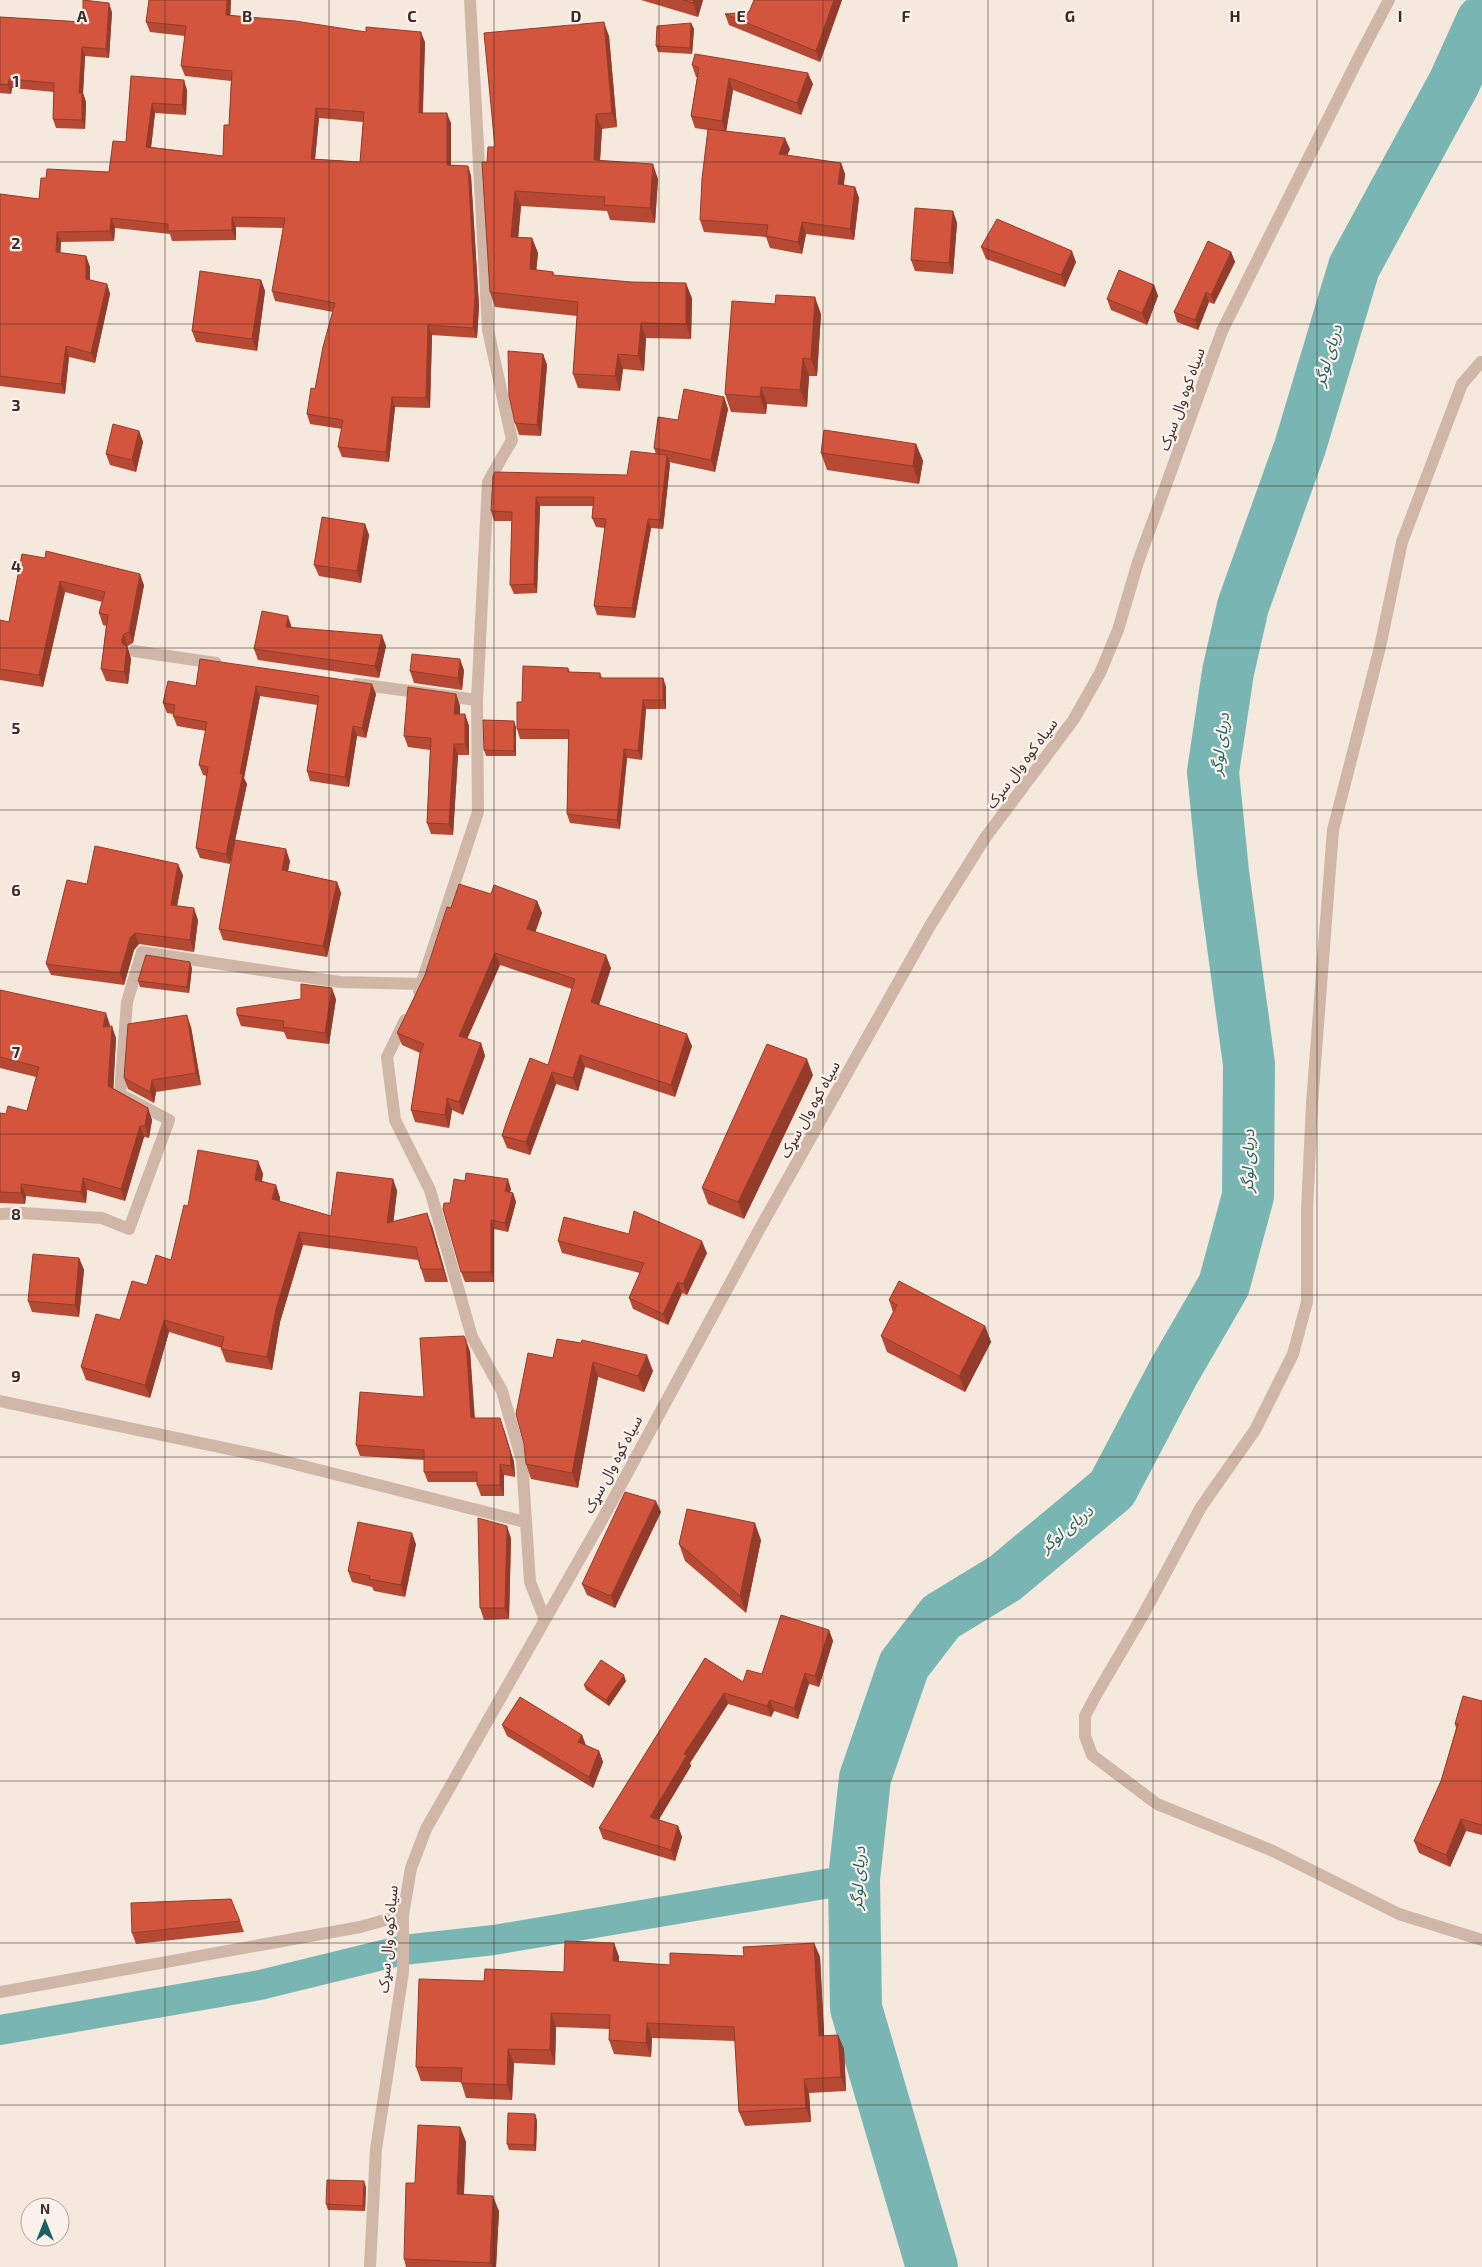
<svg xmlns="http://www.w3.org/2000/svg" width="1482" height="2267" font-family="'Exo 2','Noto Sans Arabic',sans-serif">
<rect width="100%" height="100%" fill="#f5e8dd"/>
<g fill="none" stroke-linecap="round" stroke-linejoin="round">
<path stroke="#79b6b3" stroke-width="30" d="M0 2030 260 1985 403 1950 494 1940 854 1879"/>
<path stroke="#79b6b3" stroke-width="52" d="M932 2267 856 2008 854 1879 865 1778 904 1665 941 1617 1005 1578 1112 1489 1173 1373 1224 1285 1248 1196 1249 1064 1223 872 1213 772 1228 672 1243 606 1300 447 1354 267 1454 83 1482 21"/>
<path stroke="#cfb6a7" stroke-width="12" d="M1481 362 1462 384 1402 542 1380 647 1333 830 1312 1103 1307 1211V1302L1293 1354 1255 1430 1201 1507 1143 1615 1096 1695 1085 1716V1736L1092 1755 1157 1804 1273 1851 1399 1914 1482 1940
M134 651 216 663
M357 684 477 700
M419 991 478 812 477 700 488 482 512 440 488 330 470 0
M405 1020 387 1057 395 1120 430 1190 472 1337 502 1391 522 1461 530 1582 545 1620
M0 1214 22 1213 102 1218 129 1229 169 1120 120 1094 127 1002 142 952 340 982 422 984
M0 1401 267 1457 525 1522
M0 1992 360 1927 403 1915
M370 2267 376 2149 403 1972V1915L411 1868 426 1829 603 1518 759 1230 931 924 985 838 1074 719 1100 673 1118 630 1138 562 1222 331 1361 53 1389 0"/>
</g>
<path fill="#b54934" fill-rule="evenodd" d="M149 0H231L230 15 425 42 423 113 451 123V165L468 166 471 176 479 306 477 338 432 335 430 408 395 407 389 462 342 457 338 447 342 429 310 424 307 414 315 389 333 312 275 301 272 291 283 228 236 227V240L172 241 170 234 115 228 114 241 61 242 60 253 86 256 90 267V280L107 284 110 294 95 363 69 357 65 394 0 386V194L39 199 46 178 109 172 126 142 131 76 187 90 186 115 155 113 151 147 223 156 229 125 231 81 185 76 181 66 185 36 150 32 146 22ZM319 118 363 122 360 162 315 159Z
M641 0H703L698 17Z
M754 0H842L820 62 729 25 725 14 749 12Z
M112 12 109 58 85 56 83 93 86 102 85 129 56 128 53 119 54 92 12 88 11 94 0 93V17L83 22Z
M691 23 694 29 692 54 658 52 656 46Z
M609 36 617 127 602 129 600 161 658 179 655 223 610 220 607 211 521 206 518 237 532 238 538 253 536 270 553 272 554 275 692 298 691 339 646 338 644 371 623 369 620 391 578 388 573 374 577 316 495 307 490 292 487 162 495 147Z
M692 65 813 84 801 115 733 90 726 131 790 149 787 155 841 163 845 174 844 185 855 187 859 198 854 240 806 234 802 254 770 248 766 237 704 232 700 220 708 130 695 128 691 116 697 77H696Z
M953 211 957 223 953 274 915 271 911 260Z
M981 247 1076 262 1065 287 986 259Z
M1231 252 1235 262 1214 304 1209 302 1198 330 1177 322 1174 312Z
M261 280 265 291 257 351 196 342 192 331Z
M1154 285 1158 296 1147 325 1111 310 1107 299Z
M821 314 817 376H809L807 407 767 404 766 414 731 412 725 394Z
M543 354 547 365 541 436 519 435 515 423Z
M724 397 728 409 715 472 669 462 670 464 663 529 651 528 635 618 597 615 594 606 605 528 596 527 592 518 593 506H540L537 593 514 594 510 585 512 521H494L491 511 493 476 627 475 656 454 654 448 678 420Z
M139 431 143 442 136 472 110 465 106 454Z
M916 444 923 461 919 484 827 470 821 453Z
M365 524 369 535 361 583 319 576 314 565Z
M22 554 144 585 133 643 128 646 127 647 131 659 128 684 106 681 101 669 106 626 103 625 99 613 102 602 65 592 43 687 0 680V620L9 622Z
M292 627 386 646 379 678 258 660 254 649Z
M200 659 376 694 366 738 357 736 349 787 310 781 307 771 317 705 260 696 244 778 247 784 230 864 200 858 196 848 207 776 203 775 199 765 206 731 177 726 173 716V714L167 713 163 703 196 686Z
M568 668 570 672 600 673 602 678H663L666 687V709H646L642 760 627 758 620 829 570 823 567 814 568 739H520L517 729 522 702Z
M464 670 462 690 414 683 410 671Z
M456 694 460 706V714H465L469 726V755H458L453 835 431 834 427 823 430 750 408 747 404 736Z
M516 727V756H486L484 750Z
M290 861 288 871 337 882 341 893 327 957 223 940 219 929Z
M183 875 177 906 198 920 194 952 139 944 134 950 124 985 51 975 46 964 87 884Z
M491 894 537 901 542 913 535 932 611 968 599 1005 692 1046 675 1097 585 1067 578 1091 556 1084 530 1155 507 1148 502 1136 548 1065 572 989 500 965 467 1039 481 1043 485 1056 463 1115 452 1110 449 1128 415 1122 411 1110 420 1053 402 1045 397 1033 425 975 451 908Z
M192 968 189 993 140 987 138 981Z
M0 990 110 1025V1026L116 1038 113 1088 148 1108 152 1120 149 1138 144 1137 125 1201 87 1190 86 1203 26 1196 25 1204 0 1203V1113L6 1114 27 1111 36 1077 0 1068Z
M336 999 329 1044 287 1039 284 1032 241 1026 237 1015Z
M191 1027 201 1085 156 1092 154 1103 128 1089 124 1078Z
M813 1075 744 1219 708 1204 702 1188Z
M258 1161 263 1174 262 1181 276 1185 280 1198V1201L331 1216 393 1179 397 1191 393 1221 432 1226 448 1282H425L421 1269 418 1260 303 1245 280 1322 272 1370 226 1362 221 1349 222 1348 169 1332 150 1398 86 1380 81 1367 120 1320 147 1285 171 1260 188 1206Z
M511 1189 510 1192 513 1193 516 1202 508 1232 494 1229V1282H465L461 1272 450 1203Z
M558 1241 707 1253 687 1295 682 1293 668 1325 633 1309 629 1298 640 1273 562 1253Z
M79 1258 84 1270 79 1317 32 1312 28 1301Z
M889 1300 985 1326 991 1342 965 1392 887 1352 881 1336 893 1312Z
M557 1339 653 1371 644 1392 598 1377 578 1488 531 1479 526 1464 553 1358Z
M470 1351 475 1418 504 1429 514 1462 515 1477 504 1475V1496H481L477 1485V1482H428L424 1472V1460L360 1456 356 1445 424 1397Z
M661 1512 615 1608 587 1595 582 1584Z
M511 1538 509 1619 484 1620 480 1608Z
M761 1540 746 1613 685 1561 679 1544Z
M416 1544 405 1597 374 1591 372 1587 352 1582 348 1571Z
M829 1630 833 1641 819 1687 809 1684 798 1719 774 1711 771 1717 728 1704 690 1763 691 1766 658 1820 678 1826 682 1837 675 1861 603 1839 599 1828 705 1658 743 1682 762 1674Z
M626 1681 609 1706 586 1690 584 1685Z
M1482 1701V1835L1466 1831 1450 1867 1419 1853 1414 1841 1441 1781 1456 1728 1455 1724Z
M502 1725 582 1735 586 1745 599 1751 603 1762 593 1788 507 1736Z
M240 1921 244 1932 136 1944 132 1933Z
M614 1943 619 1957V1962L670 1965 744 1956 814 1943 820 1957 824 2036 838 2035 844 2049 846 2091 809 2093 811 2122 745 2126 739 2112 735 2041 652 2038 651 2057 614 2054 609 2040V2029L556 2027 555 2065 514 2063 512 2100 466 2098 461 2082 421 2081 416 2067 484 1981 564 1972Z
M537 2120 536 2151 509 2150 507 2144Z
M460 2127 466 2142 464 2195 499 2211 496 2267H406L404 2259 415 2183Z
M366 2187 365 2211 328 2210 326 2204Z"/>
<path fill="#943c2b" d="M227 0H231L230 25 226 15Z
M694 0H703L698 17 693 3Z
M834 0H842L820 62 816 51Z
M109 3 112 12 109 58 106 49Z
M604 22 609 36 617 127 612 113Z
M691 23 694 29 692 54 690 48Z
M421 32 425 42 422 123 419 113Z
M82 47 85 56 83 93 86 102 85 129 82 120 79 93Z
M808 73 813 84 801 115 797 103Z
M729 78 733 90 726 133 722 121Z
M9 79 12 88 11 94 8 85Z
M184 80 187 90 186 115 182 105Z
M152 103 155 113 150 157 146 147Z
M316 108 319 118 314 169 311 159Z
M447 113 451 123V175L447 165Z
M596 114 602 129 599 175 594 160Z
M785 138 790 149 783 166 779 154Z
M841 163 845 174 842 196 838 184Z
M653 164 658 179 655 223 650 208Z
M468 166 471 176 479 306 477 338 473 328Z
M855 187 859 198 854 240 850 229Z
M515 191 521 206 517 251 511 237Z
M953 211 957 223 953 274 949 263Z
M232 217 236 227V240L232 230Z
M111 218 115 228 114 241 110 231Z
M802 222 806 234 802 254 798 242Z
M57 232 61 242 60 262 56 252Z
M532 238 538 253 535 284 530 269Z
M1072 251 1076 262 1065 287 1061 275Z
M1231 252 1235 262 1214 304 1211 295Z
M86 256 90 267V289L86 279Z
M261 280 265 291 257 351 252 339Z
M686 283 692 298 691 339 686 324Z
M107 284 110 294 95 363 91 353Z
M1154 285 1158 296 1147 325 1142 313Z
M1206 292 1209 302 1198 330 1195 320Z
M815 297 821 314 817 376 811 359Z
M641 323 646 338 644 371 638 356Z
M428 325 432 335 430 408 426 398Z
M66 346 69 357 65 394 61 384Z
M543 354 547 365 541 436 537 425Z
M618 354 623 369 620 391 615 376Z
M803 358 809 376 807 407 800 390Z
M761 387 767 404 766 414 760 397Z
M392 397 395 407 389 462 386 452Z
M724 397 728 409 715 472 711 460Z
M139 431 143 442 136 472 132 460Z
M916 444 923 461 919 484 913 466Z
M667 455 670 464 663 529 660 520Z
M536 497 540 506 537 593 534 584Z
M648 519 651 528 635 618 632 608Z
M365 524 369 535 361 583 357 571Z
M140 574 144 585 133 643 129 632Z
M60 581 65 592 43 687 39 675Z
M288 616 292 628 286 627Z
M124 634 131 659 128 684 124 672 122 638Z
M382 635 386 646 379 678 375 666Z
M460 659 464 670 462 690 458 678Z
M663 678 666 687V709L663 700Z
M372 684 376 694 366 738 362 728Z
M256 686 260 696 244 778 247 784 230 864 226 854 240 774Z
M456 694 460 706 459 726 454 714Z
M643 700 646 709 642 760 638 751Z
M465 714 469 726V755L465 744Z
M514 721 516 727V756L514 751Z
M353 726 357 736 349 787 345 777Z
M454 744 458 755 453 835 449 824Z
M624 749 627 758 620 829 617 820Z
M286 849 290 861 286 881 282 870Z
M178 864 183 875 175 916 171 905Z
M337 882 341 893 327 957 323 946Z
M537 901 542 913 532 942 527 929Z
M194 908 198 920 194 952 190 940Z
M135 933 139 944 134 950 124 985 120 973 130 938Z
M495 953 500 965 463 1048 459 1036Z
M606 955 611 968 596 1014 591 1002Z
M190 962 192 968 189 993 187 987Z
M332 988 336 999 329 1044 325 1033Z
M106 1013 110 1025 107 1039 103 1027Z
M187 1015 191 1027 201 1085 196 1073Z
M112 1026 116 1038 113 1097 108 1086Z
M687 1034 692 1046 675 1097 671 1085Z
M481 1043 485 1056 463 1115 459 1102Z
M580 1055 585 1067 578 1091 573 1078Z
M807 1059 813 1075 744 1219 738 1202Z
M552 1072 556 1084 530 1155 526 1142Z
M152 1080 156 1092 154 1103 150 1092Z
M447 1098 452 1110 449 1128 445 1115Z
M148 1108 152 1120 149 1138 145 1126Z
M140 1126 144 1137 125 1201 121 1189Z
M258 1161 263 1174 260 1192 255 1180Z
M83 1178 87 1190 86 1203 81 1192Z
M393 1179 397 1191 392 1235 387 1223Z
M508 1179 511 1189 508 1200 505 1191Z
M21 1184 26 1196 25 1204 21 1193Z
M276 1185 280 1198 277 1212 272 1199Z
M513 1193 516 1202 508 1232 505 1223Z
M427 1213 432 1226 448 1282 443 1269Z
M491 1220 494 1229V1282L491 1272Z
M299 1232 303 1245 280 1322 272 1370 267 1357 276 1309Z
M702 1241 707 1253 687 1295 683 1284Z
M79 1258 84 1270 79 1317 75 1305Z
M678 1282 682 1293 668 1325 663 1314Z
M164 1320 169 1332 150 1398 145 1385Z
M985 1326 991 1342 965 1392 959 1376Z
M466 1340 470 1351 475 1429 471 1418Z
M647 1355 653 1371 644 1392 638 1376Z
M593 1362 598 1377 578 1488 572 1473Z
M500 1418 514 1462 515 1477 511 1466Z
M500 1464 504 1475V1496L500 1485Z
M656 1501 661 1512 615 1608 611 1596Z
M755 1523 761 1540 746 1613 740 1596Z
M507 1526 511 1538 509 1619 505 1608Z
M412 1533 416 1544 405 1597 401 1585Z
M829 1630 833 1641 819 1687 815 1676Z
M805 1673 809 1684 798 1719 794 1708Z
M624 1675 626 1681 609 1706 606 1700Z
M724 1693 728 1704 690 1763 691 1766 654 1828 650 1817 684 1754Z
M770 1700 774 1711 771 1717 767 1706Z
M582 1735 586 1747 578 1742Z
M599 1751 603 1762 593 1788 589 1777Z
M1461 1819 1466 1831 1450 1867 1446 1855Z
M678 1826 682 1837 675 1861 671 1850Z
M614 1943 619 1957 618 1976 613 1961Z
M814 1943 820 1957 825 2050 819 2036Z
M551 2013 556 2027 555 2065 550 2050Z
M647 2023 652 2038 651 2057 646 2043Z
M838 2035 844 2049 846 2091 841 2077Z
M508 2049 514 2063 512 2100 507 2085Z
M804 2079 809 2093 811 2122 806 2108Z
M535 2114 537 2120 536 2151 534 2145Z
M460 2127 466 2142 463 2210 457 2194Z
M364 2181 366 2187 365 2211 363 2206Z
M493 2196 499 2211 496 2267H492L490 2263Z"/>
<path fill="#d3553d" stroke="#943c2b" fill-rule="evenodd" d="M83 0 109 3 106 49 82 47 79 93H82V120L53 119 54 83 9 79 8 85 0 84V17L83 22Z
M149 0H227L226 15 295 21 366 32V27L421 32 419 113H447V165L468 166 475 295 473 328 428 325 426 398 392 397 386 452 338 447 343 420 307 414 311 388 315 389 323 347 335 303 272 291 285 218 232 217V230L168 231V224L111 218 110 231 57 232 56 252 86 256V279L107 284 91 353 66 346 61 384 0 376V194L39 199 41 178H46L47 169 109 172 113 141 126 142 131 76 184 80 182 105 152 103 146 147 223 156 224 125H229L232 71 181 66 186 26 146 22ZM316 108 364 112 360 162 311 159Z
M683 0H694L693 3Z
M754 0H834L816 51 725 14 749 12Z
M604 22 612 113 596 114 594 160 653 164 650 208 604 205 605 197 515 191 511 237 532 238 530 269 553 272V275L631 282 686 283V324L641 323 638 356 618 354 615 376 573 374 578 302 490 292 482 162H487L488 147H495L484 33Z
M691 23 690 48 656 46 657 26Z
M695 54 808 73 797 103 729 78 722 121 691 116 699 68 692 65Z
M708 129 785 138 779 154 841 163 838 184 855 187 850 229 802 222 798 242 766 236 768 225 700 220 702 179Z
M915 208 953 211 949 263 911 260Z
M997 219 1072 251 1061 275 981 247Z
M1208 241 1231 252 1211 295 1206 292 1195 320 1174 312Z
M1119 270 1154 285 1142 313 1107 299Z
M200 271 261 280 252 339 192 331Z
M776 295 815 297 811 359 803 358 800 390 761 387 760 397 725 394 732 301 775 304Z
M508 351 543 354 537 425 515 423 509 396Z
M684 389 724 397 711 460 654 448 658 417 678 420Z
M113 424 139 431 132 460 106 454Z
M824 430 916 444 913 466 821 453Z
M631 451 667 455 660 520 648 519 632 608 594 606 606 519 592 518 594 497H536L534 584 510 585 512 512 491 511 493 476 495 472 627 475Z
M322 517 365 524 357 571 314 565Z
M46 551 140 574 129 632 124 634 122 638V643L127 647 124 672 101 669 108 615 99 613 105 592 60 581 39 675 0 669V620L9 622 22 554 45 558Z
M262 611 288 616 286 627 382 635 375 666 254 649Z
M412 654 460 659 458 678 410 671Z
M200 659 372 684 362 728 353 726 345 777 307 771 319 696 256 686 240 774H243L226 854 196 848 208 767 199 765 207 722 173 716 175 705 163 703 168 681 196 686Z
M523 666 568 668V672L600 673V678H663V700H643L638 751 624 749 617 820 567 814 569 730 517 729V702H522Z
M408 687 456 694 454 714H465V744H454L449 824 427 823 431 738 404 736Z
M483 720 514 721V751L484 750Z
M235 840 286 849 282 870 337 882 323 946 219 929Z
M95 846 178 864 171 905 194 908 190 940 135 933 130 938 120 973 46 964 67 880 87 884Z
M459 884 491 894 494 885 537 901 527 929 606 955 591 1002 687 1034 671 1085 580 1055 573 1078 552 1072 526 1142 502 1136 506 1123 530 1058 548 1065 575 979 495 953 459 1036 481 1043 459 1102 447 1098 445 1115 411 1110 420 1053 424 1044 397 1033 425 975 447 907 451 908Z
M146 955 190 962 187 987 138 981Z
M301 984 332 988 325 1033 283 1027 284 1021 237 1015V1008L301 999Z
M0 990 106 1013 103 1027 112 1026 108 1086 148 1108 145 1126H140L121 1189 83 1178 81 1192 21 1184V1193L0 1192V1113L6 1114 8 1106 27 1111 39 1067 0 1057Z
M187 1015 196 1073 152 1080 150 1092 124 1078 128 1024Z
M767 1044 807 1059 738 1202 702 1188Z
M198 1150 258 1161 255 1180 276 1185 272 1199 331 1216 337 1172 393 1179 387 1223 427 1213 443 1269H421L416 1247 299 1232 276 1309 267 1357 221 1349 224 1337 164 1320 145 1385 81 1367 96 1314 120 1320 132 1281 147 1285 156 1255 171 1260 184 1205 188 1206Z
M466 1173 508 1179 505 1191 513 1193 505 1223 491 1220V1272H461L443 1209 444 1203H450L454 1179 465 1181Z
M634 1211 702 1241 683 1284 678 1282 663 1314 629 1298 644 1263 558 1241 564 1217 629 1234Z
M33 1254 79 1258 75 1305 28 1301Z
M899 1281 985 1326 959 1376 881 1336 897 1305 889 1300Z
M464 1336 466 1340 471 1418H500L510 1451 511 1466 500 1464V1485H477V1472H424V1450L356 1445 360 1392 424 1397 420 1338Z
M557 1339 581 1343 582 1340 647 1355 638 1376 593 1362 572 1473 526 1464 524 1444 516 1414 528 1353 553 1358Z
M625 1492 656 1501 611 1596 582 1584Z
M687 1509 755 1523 740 1596 679 1544Z
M478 1518 507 1526 505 1608H480Z
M358 1522 412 1533 401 1585 369 1579 370 1576 348 1571Z
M781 1615 829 1630 815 1676 805 1673 794 1708 770 1700 767 1706 724 1693 684 1754 687 1755 650 1817 678 1826 671 1850 599 1828 705 1658 743 1682 747 1670 762 1674Z
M601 1660 624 1675 606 1700 584 1685Z
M1463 1696 1482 1701V1825L1461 1819 1446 1855 1414 1841 1441 1781 1458 1724H1455Z
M520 1697 582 1735 578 1742 599 1751 589 1777 502 1725Z
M231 1899 240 1921 132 1933 131 1903Z
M565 1941 614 1943 613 1961 670 1965V1953L744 1956 743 1947 814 1943 819 2036 838 2035 841 2077 804 2079 806 2108 739 2112 734 2027 647 2023 646 2043 609 2040 610 2015 551 2013 550 2050 508 2049 507 2085 461 2083 462 2068 416 2067 419 1979 484 1981 485 1969 564 1972Z
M508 2113 535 2114 534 2145 507 2144Z
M418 2125 460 2127 457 2194 493 2196 490 2263 404 2259 406 2183H415Z
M327 2180 364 2181 363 2206 326 2204Z"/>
<path fill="none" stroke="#3b2d28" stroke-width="1" stroke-opacity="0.55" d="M165 0V2267M329 0V2267M494 0V2267M659 0V2267M823 0V2267M988 0V2267M1153 0V2267M1317 0V2267M0 162H1482M0 324H1482M0 486H1482M0 648H1482M0 810H1482M0 972H1482M0 1134H1482M0 1295H1482M0 1457H1482M0 1619H1482M0 1781H1482M0 1943H1482M0 2105H1482"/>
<g text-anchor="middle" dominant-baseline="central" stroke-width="4.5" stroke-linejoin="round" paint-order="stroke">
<g font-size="15" fill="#3b2d28" stroke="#fcf2eb">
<text transform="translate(1181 399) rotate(-70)">سیاه کوه وال سړک</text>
<text transform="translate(1021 763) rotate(-53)">سیاه کوه وال سړک</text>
<text transform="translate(809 1109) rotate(-61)">سیاه کوه وال سړک</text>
<text transform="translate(612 1464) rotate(-62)">سیاه کوه وال سړک</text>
<text transform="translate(387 1939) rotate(-85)">سیاه کوه وال سړک</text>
</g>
<g font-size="16" font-style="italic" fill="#196261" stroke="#fcf2eb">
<text transform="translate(1327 355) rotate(-73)">دریای لوگر</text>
<text transform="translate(1219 744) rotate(-83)">دریای لوگر</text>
<text transform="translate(1247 1161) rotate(-89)">دریای لوگر</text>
<text transform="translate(1066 1528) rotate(-40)">دریای لوگر</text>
<text transform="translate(857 1878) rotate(-87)">دریای لوگر</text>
</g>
</g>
<g font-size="16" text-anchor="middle" font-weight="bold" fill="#3b2d28" stroke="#fcf2eb" stroke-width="4.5" stroke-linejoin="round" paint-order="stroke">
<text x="82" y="22">A</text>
<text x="247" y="22">B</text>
<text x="412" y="22">C</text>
<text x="576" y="22">D</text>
<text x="741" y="22">E</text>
<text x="906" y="22">F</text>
<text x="1070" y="22">G</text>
<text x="1235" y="22">H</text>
<text x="1400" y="22">I</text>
<text x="16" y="87">1</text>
<text x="16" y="249">2</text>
<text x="16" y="411">3</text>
<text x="16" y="572">4</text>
<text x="16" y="734">5</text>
<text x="16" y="896">6</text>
<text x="16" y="1058">7</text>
<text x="16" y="1220">8</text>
<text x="16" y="1382">9</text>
</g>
<g transform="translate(45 2222)"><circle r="24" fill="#fcf2eb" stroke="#afa39d"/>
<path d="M0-4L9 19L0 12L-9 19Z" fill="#196261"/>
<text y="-8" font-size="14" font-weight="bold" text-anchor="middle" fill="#3b2d28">N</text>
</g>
</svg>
